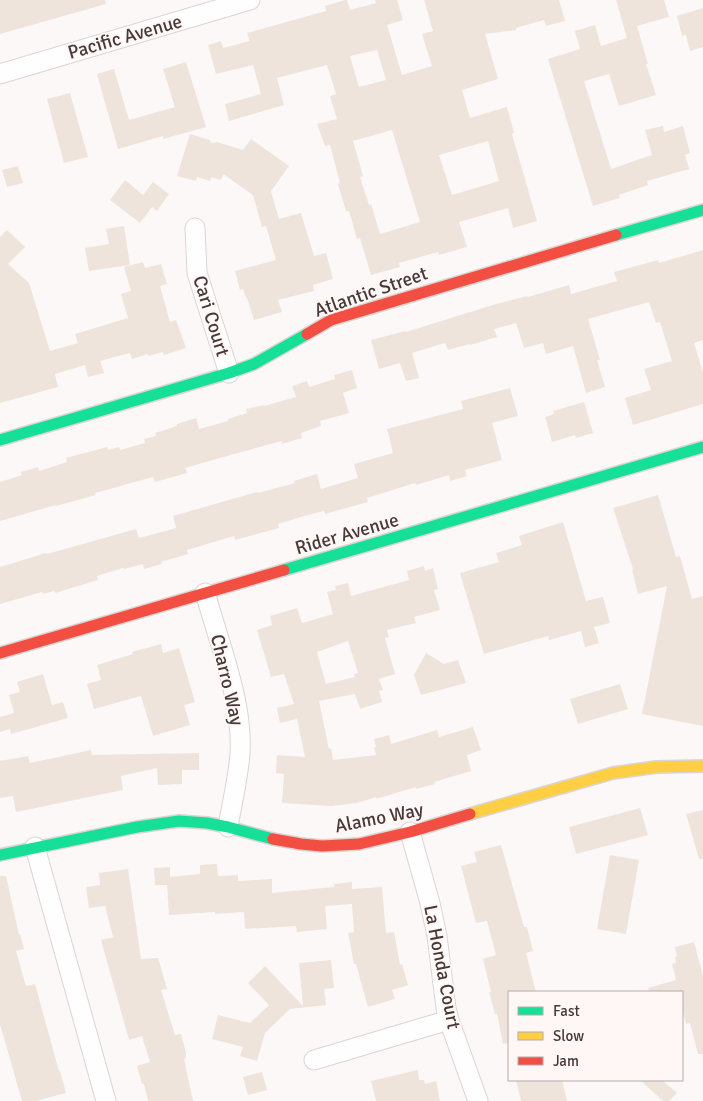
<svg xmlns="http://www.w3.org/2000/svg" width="703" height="1101" font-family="Signika,sans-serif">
<rect width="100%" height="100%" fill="#fcf8f8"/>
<path fill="#eee4dc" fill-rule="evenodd" d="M0 0H105L106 4 0 34Z
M345 0H347L350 10 376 3 375 0H397L403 20 387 25 402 75 432 66 422 34 433 31 424 0H559L565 21 546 26 544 20 516 28V30L485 34 498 79 462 90 470 118 507 107 514 133 512 134 537 221 513 228 508 208 459 222 467 247 439 255 438 252 399 263 400 267 371 275 360 238 357 239 349 211H346L338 184 340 183 330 145 325 146 317 124 337 119 330 96 336 94 327 65 277 78 284 105 229 121 225 104 261 94 253 65 216 74 208 45 221 41 223 48 250 41 247 33 326 11 325 6ZM377 50 386 80 359 87 350 56ZM392 130 420 222 380 234 371 204 369 205 360 177 363 176 353 141ZM488 141 499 181 452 195 439 155Z
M616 0H664L669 17 637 26 648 64H646L656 95 619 106 609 74 584 81 611 169 652 155 645 130 663 126 664 132 683 126 690 153 685 155 689 169 647 181 648 185 619 195 620 198 593 206 548 59 580 49 575 31 595 25 601 46 627 38Z
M703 8V47L690 51 686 35 682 36 677 16Z
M186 62 206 127 163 139V136L118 149 97 74 114 69 129 120 175 107 163 69Z
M70 93 88 157 64 163 47 99Z
M190 134 210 140 211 143 217 142 243 150 251 139 289 166 271 191 279 219 301 213 314 256 326 253 333 279 313 285 314 291 278 300 282 312 254 320 247 298H246L243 289 240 290 235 271 276 260 266 226 262 227 253 195 223 174 221 180 211 177 210 181 197 177 196 181 177 176Z
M18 166 23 183 7 187 2 170Z
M125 180 143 195 153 182 169 194 157 211 152 207 140 223 110 200Z
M124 226 130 265 89 271 85 248 109 244 106 229Z
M7 230 25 247 8 264 29 283 50 351 78 343 75 334 128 318 121 294 131 291 124 267 143 262 145 268 161 264 167 284 160 286 170 322 176 320 186 348 164 355 163 352 148 356V354L132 359 130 353 100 361 104 373 88 377 85 365 55 374 58 387 0 403V237Z
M703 250V340L694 343 703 373V404L633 425 625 398 651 390 644 369 672 361 660 322 656 323 649 302 588 319 600 360H597L605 387 586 393 573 346 546 354 543 343 524 348 516 323 494 329 497 337 470 345 469 344 448 350 445 343 412 353 419 378 406 381 400 363 379 369 371 340 405 331 406 332 496 304 527 296 528 297 569 285 571 294 592 288 617 281 614 272 658 260 659 263Z
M352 370 357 388 343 393 349 413 320 421 321 426 301 433 302 438 282 444V441L234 454 185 468 187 473 155 482 153 477 95 493 96 495 56 506V505L0 521V482L22 475 21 472 38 467 39 471 67 462 66 458 107 447 108 450 119 447 120 450 145 443 144 439 156 436 155 433 177 426V424L196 418 199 429 228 421V419L247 413 246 409 264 405V406L296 397 292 386 307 381 309 387 335 379 334 375Z
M510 388 518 416 492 423 502 460 465 470 467 476 450 481 449 475 416 485 415 483 367 498 368 502 325 514 324 511 304 516 278 524 279 528 235 540 234 536 187 550 188 554 161 562 162 564 144 569 143 564 124 569 123 568 97 576 98 580 55 593 54 591 43 594 42 592 0 604V567L46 553 47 554 136 529 139 538 176 528 173 516 257 492 258 493 295 483 294 481 317 474 321 489 358 478 354 464 393 453 387 429 463 409 461 401Z
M584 402 593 433 576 438 575 435 552 442 545 417 554 414 553 411Z
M658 495 676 557 680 556 692 599 703 596V726L642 714 667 586 638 594 632 569H633L613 508Z
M563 522 586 601 603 597 610 623 594 627 599 643 585 647 581 631 549 640 548 636 484 654 460 573 499 562 496 553 522 545 519 536Z
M424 566 425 571 433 568 438 589 434 590 440 610 414 617 416 623 387 630 389 637 385 638 395 674 379 679 383 690 379 691 382 702 360 709 355 694 319 701 329 749 331 748 333 760 376 755 374 748 376 747 374 739 389 735 391 744 437 730 439 737 473 727 481 750 467 755 471 771 434 782 435 784 416 789V787L376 799V797L357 803 331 806 282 803 284 774 276 773 277 755 305 757 297 719 280 723 277 708 294 704 284 674 271 677 257 630 272 625 270 616 297 608 302 623 333 614 327 592 336 590 335 586 348 583 351 596 409 580 407 571ZM348 641 358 673 354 674 355 677 326 684 317 652Z
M161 644 163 653 179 648 195 702 184 705 190 725 153 736 141 696 94 709 87 684 101 680 97 665 133 654 132 652Z
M426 653 444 664 458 660 466 683 421 695 414 675Z
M43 674 52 705 63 702 68 718 11 734 10 729 0 732V717L14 713 9 695 20 692 17 682Z
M620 684 628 709 578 724 570 699Z
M91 750 92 755 199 753V770H182V784L158 785 157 768 121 776 123 790 16 812 13 796 0 798V761L28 756 30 763Z
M640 808 648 835 576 854 569 827Z
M703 810V859H699L686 814Z
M501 845 524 927H527L533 951 526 953 536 992H509V1043L503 1044 497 1014H495L489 992H491L483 959 496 955 487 921 476 923 461 866 477 862 474 852Z
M610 855 639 860 626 934 597 929Z
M217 864 218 876 238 875V881L272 879V893L334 887V884L352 882V889L382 887 386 933 394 932 400 965 402 964 408 985 392 990 395 999 368 1007 356 964H354L348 933 354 932 352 904 325 906 327 929 297 932 296 926 245 929 244 912 215 914V912L169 915 167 885H155L154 868 170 867V877L200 874V865Z
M128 869 141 959 158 958 167 989 161 990 175 1035 181 1034 186 1053V1058L184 1059 193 1101H148L144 1084H142L137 1066 150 1062 142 1036 129 1040 101 940 113 937 105 906 89 908 86 887 100 885 99 873Z
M0 876H6L19 935 20 934 24 949 16 951 26 986 35 984 59 1071H60L66 1093 36 1101H22L0 1024Z
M694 942 703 976V1054H698L690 1023 686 1024 682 1009V992H649L648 988 676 980 672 964 676 963 675 957 677 956 675 947Z
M331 960 334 988 324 989 326 1005 290 1009 265 1033 257 1061 240 1056 243 1047 212 1039 218 1015 250 1023 269 1005 248 983 265 966 303 1006 299 963Z
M418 1070 419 1080H424L425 1084 436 1081 440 1101H376L371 1081Z
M262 1072 267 1090 248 1095 243 1077Z
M516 1080H562L567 1101H521Z
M640 1080H662L677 1093 669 1101H663Z"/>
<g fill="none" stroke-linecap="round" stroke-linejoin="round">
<g stroke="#dcd4d3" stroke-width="21">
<path id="street" d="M0 74 250 0
M195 228 197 273 229 373
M205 593C211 613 217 632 223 652 233 686 242 719 240 754 238 779 232 803 228 827
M410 832 430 903 437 936 446 1008 449 1020 478 1101
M35 847 106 1101
M314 1060 449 1020"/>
</g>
<g stroke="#dcd4d3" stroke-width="14">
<path id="fast" d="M616 235 703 210
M0 440 229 373 254 364 307 334
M284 570 703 447
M0 855 137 827 179 821 207 823 228 827 273 839"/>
</g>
<g stroke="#dcd4d3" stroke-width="14">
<path id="slow" d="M470 814 613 773 656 767 703 766"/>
</g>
<g stroke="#dcd4d3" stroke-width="14">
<path id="jam" d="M307 334 331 320 616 235
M0 653 284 570
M273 839 301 844 322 846 359 844 410 832 470 814"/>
</g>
<use href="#street" stroke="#fffefe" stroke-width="19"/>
<use href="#fast" stroke="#16e098" stroke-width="11"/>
<use href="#slow" stroke="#ffcf43" stroke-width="11"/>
<use href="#jam" stroke="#f24e42" stroke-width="11"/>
</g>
<g text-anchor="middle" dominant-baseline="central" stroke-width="4" stroke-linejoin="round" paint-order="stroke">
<g font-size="19" fill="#463936" stroke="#fef7f6">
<text transform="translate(125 37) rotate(-16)">Pacific Avenue</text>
<text transform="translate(371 292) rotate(-19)">Atlantic Street</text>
<text transform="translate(211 316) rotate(73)">Cari Court</text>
<text transform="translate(347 534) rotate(-16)">Rider Avenue</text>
<text transform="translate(227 680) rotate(77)">Charro Way</text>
<text transform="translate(379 818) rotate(-11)">Alamo Way</text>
<text transform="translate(442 967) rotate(79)">La Honda Court</text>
</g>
</g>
<rect x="508" y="991" width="175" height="90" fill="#fef7f6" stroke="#b4aba9"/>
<rect x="518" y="1007" width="25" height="8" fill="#16e098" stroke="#b4aba9"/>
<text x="553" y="1016" font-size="15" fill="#463936">Fast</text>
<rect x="518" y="1032" width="25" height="8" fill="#ffcf43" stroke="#b4aba9"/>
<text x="553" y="1041" font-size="15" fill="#463936">Slow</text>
<rect x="518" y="1057" width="25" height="8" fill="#f24e42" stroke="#b4aba9"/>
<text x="553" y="1066" font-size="15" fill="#463936">Jam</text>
</svg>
